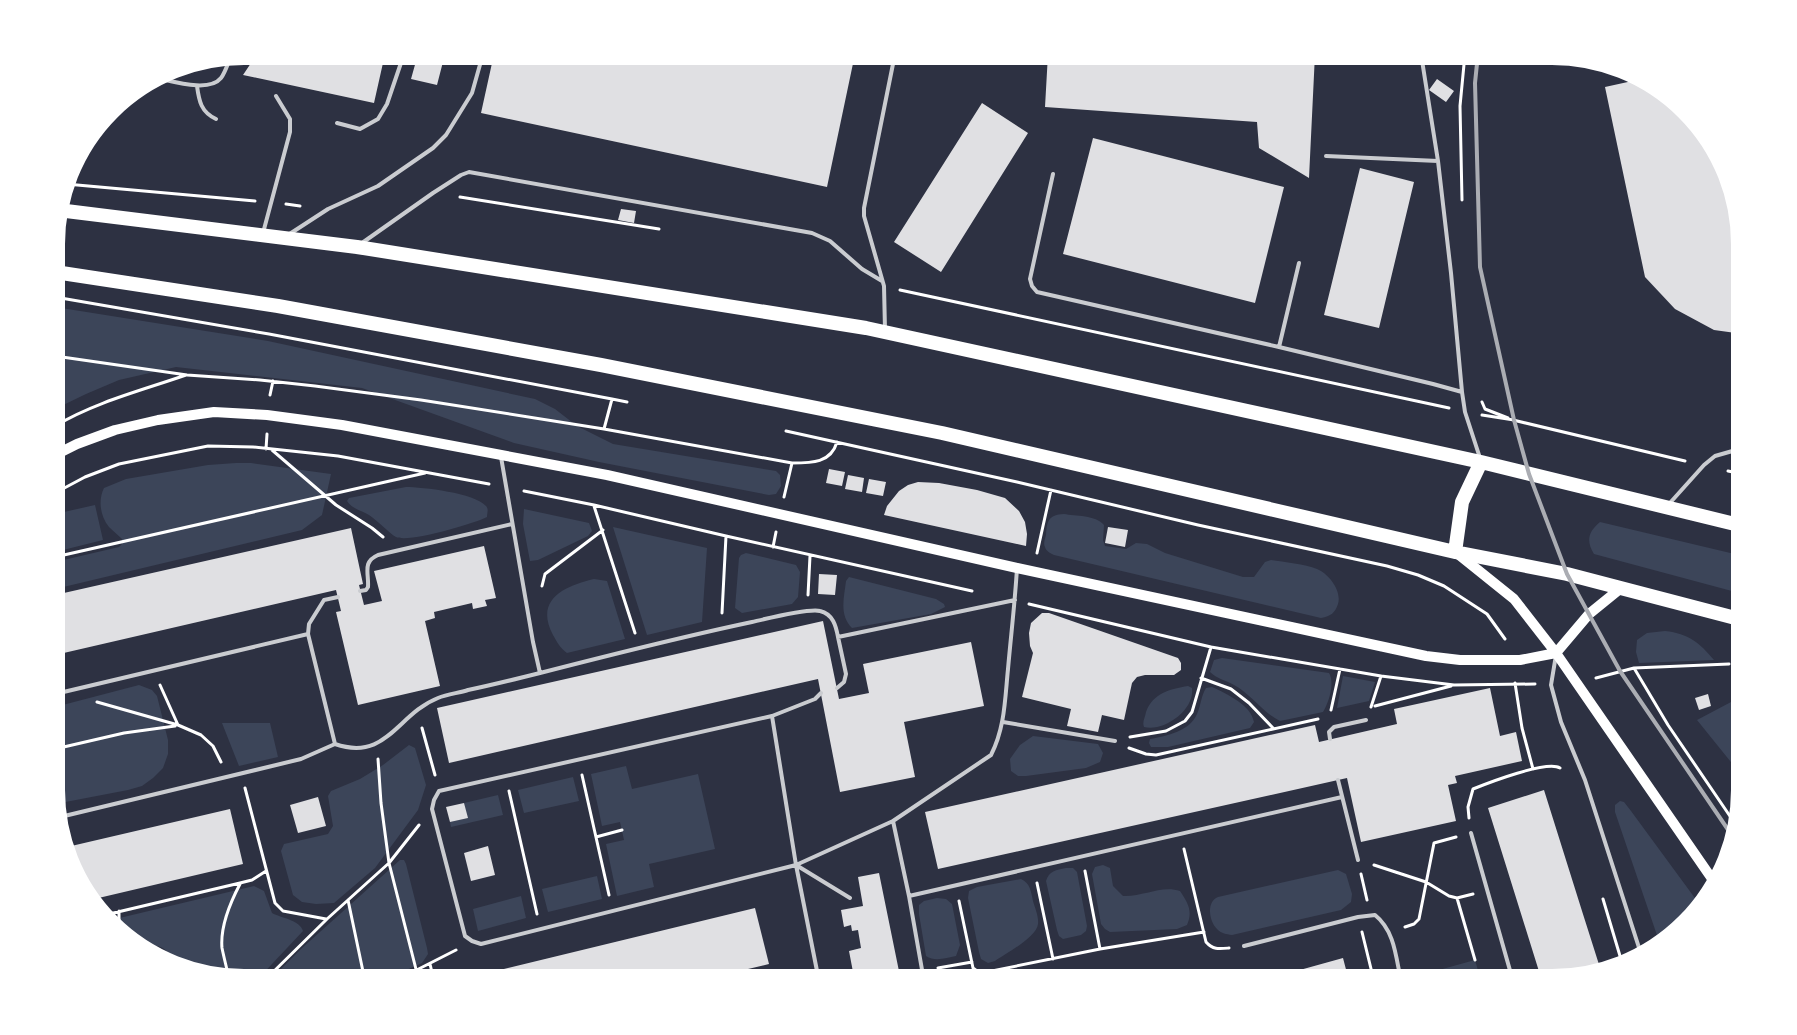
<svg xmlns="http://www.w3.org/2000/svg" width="1797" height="1035" font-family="Overpass,sans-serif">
<rect width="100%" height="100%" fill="#2d3142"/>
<path fill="#3c4559" d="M55 307 268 341 535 399 555 409 577 426 613 444 776 471 780 475 781 486 776 494 769 495 599 462 514 443 362 388 176 367 119 380 86 394 55 409Z
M236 463H251L331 474 322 515 302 530 55 589V562L119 547 122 544V539C118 535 113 531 109 527 100 516 98 500 104 488L126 479 208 465Z
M406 487C422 487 475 493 486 506 489 509 487 513 487 517 473 524 409 543 396 537 389 533 378 521 369 515 362 511 351 508 347 501L349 498Z
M95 505 103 540 55 552V514Z
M524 509 589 523 592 531 588 536 538 560 530 561 523 524Z
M1064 514C1075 516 1096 515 1104 525L1103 540 1105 546 1126 549 1136 543 1147 544 1165 553 1243 577H1254L1265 562 1271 560C1284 562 1305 564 1317 569 1329 574 1342 591 1338 604 1335 613 1331 616 1321 618L1054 555C1050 553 1046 551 1045 547 1043 544 1045 539 1046 535 1047 521 1048 515 1064 514Z
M1600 522 1743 556V594L1594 554C1586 541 1588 532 1600 522Z
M613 527 707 548 702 622 647 635Z
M746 553 796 565 800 572 798 597 792 604 742 613 735 608 739 558 741 555Z
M849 577 936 599 944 604 945 607 931 614 852 628C839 615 844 598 846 581Z
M594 579 607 581 625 639 567 653C560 648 557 642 553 635 534 599 565 586 594 579Z
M1665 631C1689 634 1699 642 1714 660L1639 663 1636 652 1637 640 1647 633Z
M1222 658 1329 673C1335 683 1329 702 1323 712L1280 721C1262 712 1251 694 1234 685 1225 680 1217 679 1210 672L1214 660Z
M1343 676 1375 682 1369 701 1337 708Z
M139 685 152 690 157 696 168 740V754L163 768 153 778 142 786 128 790 55 804V707Z
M1188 686 1192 688C1195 710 1164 732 1144 727 1142 722 1145 718 1146 712 1153 693 1170 689 1188 686Z
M1212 687C1227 694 1251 705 1254 722L1250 728 1168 747H1151L1149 743 1150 739C1167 736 1190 731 1197 714 1201 705 1201 696 1206 688Z
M1731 702 1743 719V777L1697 720Z
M222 723H270L278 757 239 766Z
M1033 736 1098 744 1103 753 1100 762 1086 768 1026 776H1018L1011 771 1010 759 1020 745Z
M409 745 415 748 426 785 418 810 375 868 334 903 316 904 302 902 293 895 281 851 284 844 328 834 333 826 328 796 331 791 360 779 383 765Z
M626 766 632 789 698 774 715 849 649 864 654 887 617 896 606 844 624 840 620 822 602 826 591 774Z
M573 777 579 801 524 813 518 790Z
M498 795 503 815 451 827 450 822 467 818 464 803Z
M1620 801 1624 802 1631 811 1700 905 1661 947 1615 812V805Z
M400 860H404L406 864 427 948 428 954 422 963 382 981H269L301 949Z
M1103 865 1110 868 1113 886 1123 896C1143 897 1161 885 1180 891 1188 903 1193 911 1187 925L1177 929 1110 932 1105 929 1101 924 1092 874 1095 867Z
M1066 868H1073L1077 872 1087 926 1086 931 1081 935 1063 939 1059 936 1057 930 1046 881C1049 871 1056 870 1066 868Z
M1338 870 1346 874 1352 894 1351 902 1341 910 1232 935C1226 934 1222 934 1217 929 1209 921 1206 902 1218 897Z
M597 876 602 899 548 912 542 889Z
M1021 879C1030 883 1031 891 1033 901 1035 908 1039 917 1038 924 1037 937 1005 954 995 961L988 963 981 959 979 952 968 898 969 891 977 887Z
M254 886 264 891 272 913C281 918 300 920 303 931L256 981H244L195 975 172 965C168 945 159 944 140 947L111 920Z
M521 896 526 918 478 931 473 909Z
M937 898 946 899 952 904 960 945 956 956C946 958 935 962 926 956L919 914V905L924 901Z
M1475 960 1481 981H1411L1410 978Z"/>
<path fill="#e0e0e3" d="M257 54H385L374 103 243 75Z
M418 54H445L437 85 411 79Z
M494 54H855L827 187 481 113Z
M1048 54H1315L1309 178 1259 148 1257 122 1045 107Z
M1646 78 1711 139 1733 183 1743 232V334L1714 330 1675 309 1645 277 1605 87Z
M1437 79 1454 91 1446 102 1429 90Z
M982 103 1028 133 941 272 894 242Z
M1093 138 1284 187 1255 303 1063 254Z
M1360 168 1414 182 1379 328 1324 315Z
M621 209 636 211 634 223 618 220Z
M829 469 845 472 842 486 826 483Z
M848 475 864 478 862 492 845 489Z
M869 479 886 482 883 496 866 493Z
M918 482 939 483 977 490 1005 498 1019 511 1025 522 1027 534 1026 546 884 515 887 506 899 491 908 485Z
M1108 527 1128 530 1125 547 1105 543Z
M351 528 363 584 359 585 364 605 382 601 374 571 484 546 496 598 485 600 487 606 473 609 472 603 434 612 435 618 425 621 440 686 358 705 336 612 341 611 336 590 55 655V595Z
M819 574 837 575 835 595 818 594Z
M1042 613H1049L1178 658 1181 663V670L1174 675H1145L1137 677 1132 683 1124 720 1102 715 1098 732 1067 726 1071 709 1022 697 1033 653 1030 646 1029 633 1031 623Z
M823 621 839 699 869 693 863 664 971 642 984 706 904 722 915 777 840 792 818 679 449 763 437 708Z
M1490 688 1500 736 1516 732 1522 761 1455 776 1457 783 1448 785 1456 821 1361 842 1347 778 938 869 925 812 1315 725 1319 742 1397 724 1394 709Z
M1708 694 1711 706 1699 710 1695 698Z
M1544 790 1582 911 1602 974 1565 981H1542L1488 808Z
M318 797 326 826 298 833 290 805Z
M464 803 468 818 450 822 446 807Z
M230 809 243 864 90 900 86 896 67 847Z
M488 846 495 875 471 881 464 853Z
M879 873 901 981H862L860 970 853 972 849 951 861 948 858 930 852 931 851 925 844 927 841 910 863 906 858 877Z
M755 908 769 964 697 981H455Z
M1343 958 1349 981H1291L1289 973Z"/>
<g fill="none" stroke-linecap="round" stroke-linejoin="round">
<path stroke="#fff" stroke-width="3" d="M66 184 255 201
M460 197 659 229
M1462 200 1460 106 1465 54
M286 204 300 206
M900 290 1449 408
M55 297 269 334 612 399 604 429 792 463C812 463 831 463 837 442
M55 356 187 375 260 380 315 386 421 400 604 429
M270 395 273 381
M612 399 627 402
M1482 402 1485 409 1508 418
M1482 415 1514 420
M1513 420 1685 461
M55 426C95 402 143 390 186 375
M786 431 1017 482 1198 525 1387 566 1418 575 1444 586 1487 614 1505 639
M266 449 267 434
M272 450 336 505 372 528 383 537
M1728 471 1743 474
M524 491 594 505 726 536 972 591
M55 493 85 477 119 464 208 446 253 447 338 456 489 484
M784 497 792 463
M594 506 635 633
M773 547 776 532
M1037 553 1051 490
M55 557 425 473
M542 586 545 574 603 530
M808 595 810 556
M1029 604 1211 647 1381 676 1454 685 1535 684
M722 613 726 536
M1634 668 1668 725 1736 825
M1201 678 1231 689 1249 703 1273 728
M1596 678 1634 668 1729 664
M1515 683 1522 728 1533 769
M160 685 178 725
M97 702 178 725 201 735 213 746 221 762
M1375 706 1451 686
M1371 707 1381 676
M1331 710 1340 669
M422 728 435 775
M1130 737 1166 731 1185 721 1192 712 1211 647
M1129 748 1146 754 1156 755 1318 719
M55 749 124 733 175 726
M378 759 381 803 389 863 419 981
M582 775 609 895
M245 788 275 903 283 911 326 919
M509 791 537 914
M1469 818 1468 807 1473 789C1488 783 1547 760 1560 768
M596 837 622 830
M1184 849 1206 942C1213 950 1219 949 1229 948
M1374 865 1426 882 1449 896 1457 898 1473 894
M1085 871 1100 949
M1361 874 1367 900
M1037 883 1053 959
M1457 898 1475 960
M1603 899 1623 966
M348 900 365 981
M959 901 973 968 977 971 982 973 1100 949 1204 932
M105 915 240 883 252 880 266 871
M119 927V911
M1405 927 1414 924 1419 919 1434 843 1456 837
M1362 932 1374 981
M430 964 434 981
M938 968 972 962
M229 979C227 969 224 958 222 948 220 926 230 903 240 884
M1481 980 1495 975
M264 981 327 919 389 863 419 825
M395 981 456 950
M978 981 982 973"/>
<path stroke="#caccd0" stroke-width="4" d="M1421 54 1438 161 1451 273 1462 392 1465 412 1480 458
M156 78C172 81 209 93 221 78 225 73 228 63 231 56
M197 86C199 101 201 112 216 119
M337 123 360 129 378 119 387 104 404 54
M1326 156 1438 161
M1053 174 1030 279 1032 286 1037 292 1279 347 1433 384 1462 392
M263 233 290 132V119L276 96
M288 235 328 209 378 186 433 148 446 135 472 93 483 54
M362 243 433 193 461 175 469 172 812 233 830 241 862 269 882 281
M885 330 884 286 864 216V208L895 54
M1279 347 1299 263
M1669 504 1704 465 1715 456 1743 448
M360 591 366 590 368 587C369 573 362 562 378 555L512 524
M308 634 309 624 324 600 338 597
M1556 655 1551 685 1561 722 1585 780 1642 957
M540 673C610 655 681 637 752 622 765 619 809 608 820 611 833 614 836 626 838 637
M837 688 844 682 846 674 838 637 1015 600
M55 694 308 634 335 744C387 762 397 714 438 698 448 694 459 693 468 690 492 685 516 679 540 673L533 642 501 457
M772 716 815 699 821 693
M1003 722 1115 741
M1330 739 1329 732 1334 727 1366 720
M1338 780 1358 860
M56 818 301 759 335 744
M1471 833 1513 981
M796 865 819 981
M909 896 1342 797
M850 898 796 865 481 944 472 941 465 936 432 809 434 800 439 791 772 716 796 865 893 821
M1244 946 1358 917 1375 915C1395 931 1396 958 1401 981
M924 981 909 896 893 821 991 755C1005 728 1005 698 1008 669 1011 635 1015 602 1017 568"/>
<path stroke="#fff" stroke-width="10" d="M55 455 77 444 115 430 158 420 214 412 267 415 342 425 607 475 1017 568 1426 656 1460 660H1520L1556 653
M1458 554 1514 599 1556 653 1717 886
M1556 653 1589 614 1621 588"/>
<path stroke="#fff" stroke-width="14" d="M58 210 357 247 866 328 1481 462 1743 526
M55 272 278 306 601 365 942 433 1455 552 1567 574 1743 620
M1455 552 1462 502 1481 462"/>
<path stroke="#abadb3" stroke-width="4" d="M1478 54 1475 83 1480 267 1514 420 1529 474 1567 574 1620 671 1733 837"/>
</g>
<path d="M0 0H1797V1035H0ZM244 62H1552A182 182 0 0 1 1734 244V790A182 182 0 0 1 1552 972H244A182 182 0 0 1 62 790V244A182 182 0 0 1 244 62Z" fill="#fff" fill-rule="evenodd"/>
<path fill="none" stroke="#fff" stroke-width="6" d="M244 62H1552A182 182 0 0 1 1734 244V790A182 182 0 0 1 1552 972H244A182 182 0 0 1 62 790V244A182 182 0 0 1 244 62Z"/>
</svg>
